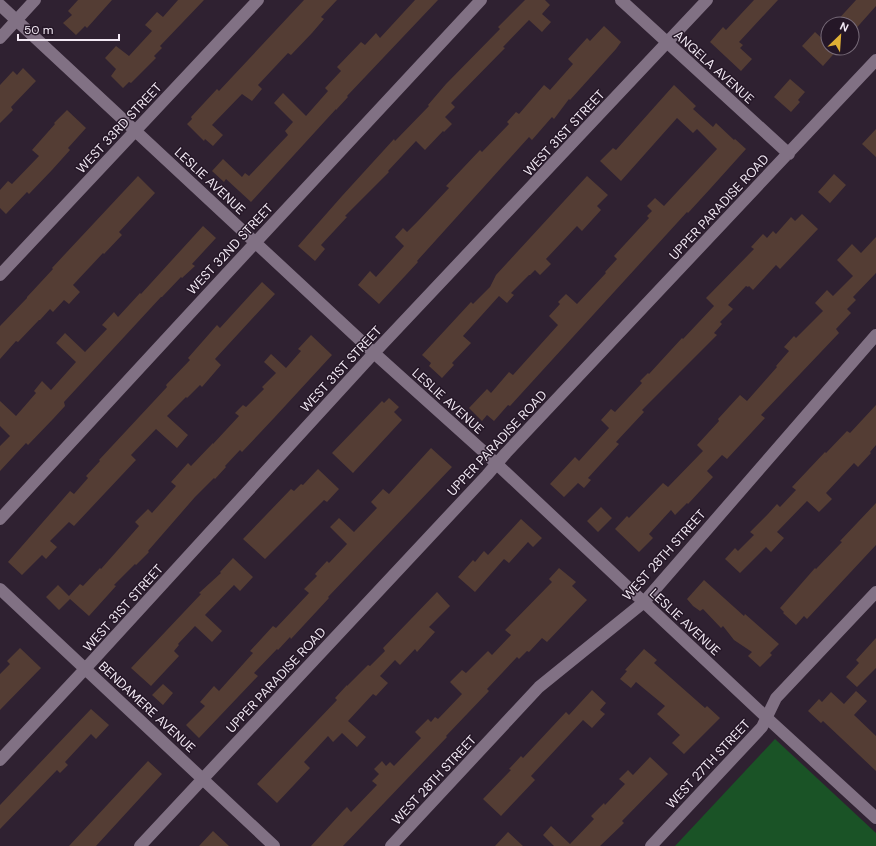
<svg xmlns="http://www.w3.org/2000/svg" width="876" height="846" font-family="'DM Sans',sans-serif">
<rect width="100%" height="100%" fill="#2f2131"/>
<path fill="#1a5326" d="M775 739 876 833V846H675Z"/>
<path fill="#543d34" d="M78 0H112L87 28 85 26 76 35 63 23 72 15 68 11Z
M178 0H204L160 46 162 48 154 56 156 58 131 83 129 82 123 88 111 76 116 69 105 58 116 46 129 56 152 31 145 25 157 12 163 17Z
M304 0H337L321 17 324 19 312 33 291 55 288 53 258 85 262 89 252 101 242 94 212 125 223 135 213 146 205 139 204 141 187 124 192 119 191 117 217 89 219 91Z
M415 0H438L347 96 348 97 336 110V109L251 202 226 179 224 182 212 171 223 159 242 177 245 173 249 176 288 135 285 131 293 122 274 103 283 93 306 116 328 91 325 88 341 71 337 67 361 42 365 45 376 33 380 38Z
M525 0H545L550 5 542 14 551 22 542 32 529 20 503 47 505 48 451 103 455 107 445 117 452 124 444 132 443 131 425 150 416 141 388 171 389 172 345 216 347 217 321 245 325 249 315 261 298 246 342 196 394 139 395 141 429 106 428 105 446 84 500 29 498 27Z
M754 0H778L739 42 743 45 740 48 752 59 741 71 710 42 723 27 726 30Z
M856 0H876V6L852 33V24H834Z
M604 26 621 42 616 49 570 100 569 99 554 119 552 117 532 140 529 137 417 261 418 262 379 304 358 285 370 271 376 277 404 246 395 237 403 228 407 232 418 221 449 188 446 186 480 150 482 152 509 124 507 122 516 112 519 114 544 85 550 90 573 64 568 59 587 38 590 41Z
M815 32 828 44V48H839L823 66 802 46Z
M23 68 36 81 11 107 13 110 0 123V85L13 71 17 75Z
M790 79 805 92 798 100 800 102 791 112 774 97Z
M674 85 696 106 693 109 713 127 716 123 734 140 735 139 746 149 710 189 688 213 687 212 510 406 508 405 494 421 487 415 482 421 469 408 487 389 491 393 509 372 513 375 558 325 549 316 560 304 558 302 566 294 577 304 606 273 605 272 617 259 614 256 649 218 647 216 652 211 647 206 655 198 664 206 717 149 697 129 693 133 677 118 621 181 600 161 613 148 616 150Z
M67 110 86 128 68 148 70 150 52 170 29 194 27 192 6 214 0 208V190L8 181 12 184 39 156 32 150 55 124 54 123Z
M876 129V157L862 144Z
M834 174 846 185 830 203 818 192Z
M138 176 155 193 119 232 122 235 104 254 103 253 73 285 80 292 69 304 64 300 53 312 50 309 40 320H39L18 342 16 341 0 359V326L27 298V297L53 269 52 268Z
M587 176 608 195 597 206 601 210 582 231 577 226 546 259 551 264 540 275 535 270 530 275H529L511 293 514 295 507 303 499 296 463 336 471 343 452 363 454 365 442 378 429 366 431 363 422 355 471 302 473 304 490 287 496 275Z
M802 214 818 229 780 269 776 265 753 290 749 286 748 287 746 286 728 305 733 309 720 322 722 324 714 333 717 335 642 410 644 412 616 442 619 444 588 478 591 480 584 488 578 483 564 497 550 484 575 457 579 461 609 428 601 420 611 409 615 412 642 383 640 381 648 373 649 374 682 338 683 339 714 306 706 298 754 249 751 247 763 234 767 238 773 231 776 234 791 217 795 221Z
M203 226 216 238 192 264 195 266 182 278 181 277 162 297H161L64 402 65 406 53 419 28 445 26 443 0 471V446L10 436 0 426V401L16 416 36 393 34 391 42 381 51 390 76 362 56 343 65 333 85 352 107 329 102 325 114 312 118 317 140 293 141 294Z
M876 237V273L853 297 856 300 847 309 851 313 836 329 839 333 761 415 765 418 727 459 722 455 707 471 713 477 688 504 687 503 675 515 671 510 649 534 653 538 639 552 615 529 627 516 629 518 663 483 668 487 703 451 697 445 719 421 718 419 740 395 747 401 777 367 776 366 789 351 784 347 794 336 796 338 823 311 815 303 827 290 833 296 853 276 837 260 852 244 861 253Z
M262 282 275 294 215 359 221 365 202 387 200 385 187 398 186 397 167 416 188 435 177 448 156 429 131 455 136 460 74 526 69 522 50 541 57 547 46 559 42 555 22 575 8 562 70 491 74 494 88 478 86 476 100 461 99 460 167 387 166 385 190 360 188 358 217 325 220 328Z
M311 335 332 355 274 418 242 452 240 450 225 466 226 467 215 479 214 478 195 497 148 551 149 552 136 565 135 564 114 585 116 586 89 616 70 599 59 610 46 597 58 585 69 596 80 584 83 586 100 568 101 569 139 526 135 522 148 509 152 513 176 486 171 482 188 463 191 466 213 443V444L239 416 235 413 243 405 246 407 264 389 262 387 276 373 264 362 271 354 286 368 301 351 298 349Z
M389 398 399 407 394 412 402 420 353 473 332 453 382 401 384 403Z
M876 405V445L870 452 871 453 858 467 854 463 826 493 832 499 819 512 807 501 777 532 784 538 771 552 766 547 740 573 725 559 735 548 738 551 754 535 750 532 768 514 777 504 780 507 796 490 792 487 825 452 826 453 847 431 850 433Z
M431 448 452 467 328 597 329 598 291 639 290 637 278 650 277 649 254 673 258 676 199 738 186 725 205 706 200 702 214 686 219 691 253 653 250 651 273 626 276 628 309 593 304 589 317 576 315 574 327 561 329 563 347 544 330 527 339 518 354 532 377 508 371 502 383 489 389 494Z
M318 469 339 489 327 502 324 500 265 559 243 539 291 489 294 491 301 484 303 485Z
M876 503V545L807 619 804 616 796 625 783 613 784 612 780 608 815 568 816 569 842 542 840 541Z
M601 507 612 518 598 532 587 521Z
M521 519 542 538 533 547 528 542 509 563 504 559 475 592 458 577 473 560 475 562 484 551 488 555Z
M233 558 253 577 240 591 234 585 205 615 222 631 212 642 195 626 178 644 179 645 174 651 179 656 151 686 131 668 201 594 199 593 221 573 220 572Z
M559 568 576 582 572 586 587 600 547 642 542 638 529 652 527 651 519 659 517 657 487 689 489 691 446 736 447 737 343 846H311L343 811 347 807 351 812 377 785 372 781 379 774 374 769 382 761 386 766 390 762 394 766 421 738 415 732 428 719 431 722 435 717 438 719 462 694 450 682 462 670 466 673 488 651 492 655 511 635 505 630 552 582 549 579Z
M704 580 744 616 745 614 779 644 770 653 772 655 760 667 748 656 752 652 734 640 723 626 721 628 703 609 700 611 693 606 687 599Z
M437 592 450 606 429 627 435 632 417 652 415 649 400 665 395 660 380 676 388 683 376 696 373 694 348 721 366 737 357 747 342 733 333 742 328 736 304 762 310 768 277 803 257 784 337 700 335 698 347 685V686L368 665 370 666 385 651 383 648Z
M876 638V668L857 687 846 677 859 663 856 660Z
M20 648 41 668 0 710V674L10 664 7 661Z
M644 649 657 660 654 663 705 708 707 706 720 718 684 754 672 743 680 735 657 714 665 706 636 682 631 688 620 679 627 671 625 670Z
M163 684 173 693 163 705 152 695Z
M592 690 606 703 600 710 605 714 592 728 583 720 531 776 535 780 501 816 483 799 511 770 509 769 521 756 523 758 566 712 569 715Z
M856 691 867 701 854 715 876 736V771L823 721 821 723 808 711 819 699 822 702 831 692 844 704Z
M91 709 109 725 96 739 91 734 65 762 68 765 60 773 57 770 0 829V805Z
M650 757 668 774 622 821 624 823 600 846H554L543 835 551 826 570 844 594 819 591 816 604 803 605 805 625 784 619 779 628 770 633 775Z
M148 761 162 774 96 846H69Z
M213 831 229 846H199Z
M508 832 523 846H495Z"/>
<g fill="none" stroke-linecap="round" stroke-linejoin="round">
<path stroke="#817184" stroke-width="12" d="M621 0 789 154
M0 5 374 353 484 452 767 718 876 818
M0 38 35 0
M0 275 258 0
M0 519 255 243 481 0
M0 589 274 846
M0 760 85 669 374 353 707 0
M140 846 487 475 506 453 876 60
M391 846 539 687 644 602 876 335
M651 846 762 727 776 698 876 592"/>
</g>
<g text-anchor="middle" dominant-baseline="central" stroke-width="3" stroke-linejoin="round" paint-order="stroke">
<g font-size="13" fill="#f2e9f4" stroke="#251727">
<text transform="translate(714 67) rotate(42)">ANGELA AVENUE</text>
<text transform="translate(119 128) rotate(-47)">WEST 33RD STREET</text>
<text transform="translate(564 133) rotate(-47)">WEST 31ST STREET</text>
<text transform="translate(210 181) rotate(43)">LESLIE AVENUE</text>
<text transform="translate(719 207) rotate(-47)">UPPER PARADISE ROAD</text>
<text transform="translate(230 249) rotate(-47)">WEST 32ND STREET</text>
<text transform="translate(341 369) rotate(-47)">WEST 31ST STREET</text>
<text transform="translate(448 401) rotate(42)">LESLIE AVENUE</text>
<text transform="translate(497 443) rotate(-47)">UPPER PARADISE ROAD</text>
<text transform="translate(664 555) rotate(-48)">WEST 28TH STREET</text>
<text transform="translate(123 608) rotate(-48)">WEST 31ST STREET</text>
<text transform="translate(685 622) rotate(43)">LESLIE AVENUE</text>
<text transform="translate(276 680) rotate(-47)">UPPER PARADISE ROAD</text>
<text transform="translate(147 707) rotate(43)">BENDAMERE AVENUE</text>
<text transform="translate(708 764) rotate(-47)">WEST 27TH STREET</text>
<text transform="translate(434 780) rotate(-47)">WEST 28TH STREET</text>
</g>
</g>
<g transform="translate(840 36) rotate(25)"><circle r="19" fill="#251727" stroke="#776b79"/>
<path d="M0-3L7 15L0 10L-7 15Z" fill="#e0b034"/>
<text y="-6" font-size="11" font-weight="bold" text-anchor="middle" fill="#f2e9f4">N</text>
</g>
<path d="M18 34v6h101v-6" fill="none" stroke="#f2e9f4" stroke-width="2"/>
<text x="24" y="34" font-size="12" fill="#f2e9f4" stroke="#251727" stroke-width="3" paint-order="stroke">50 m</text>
</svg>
